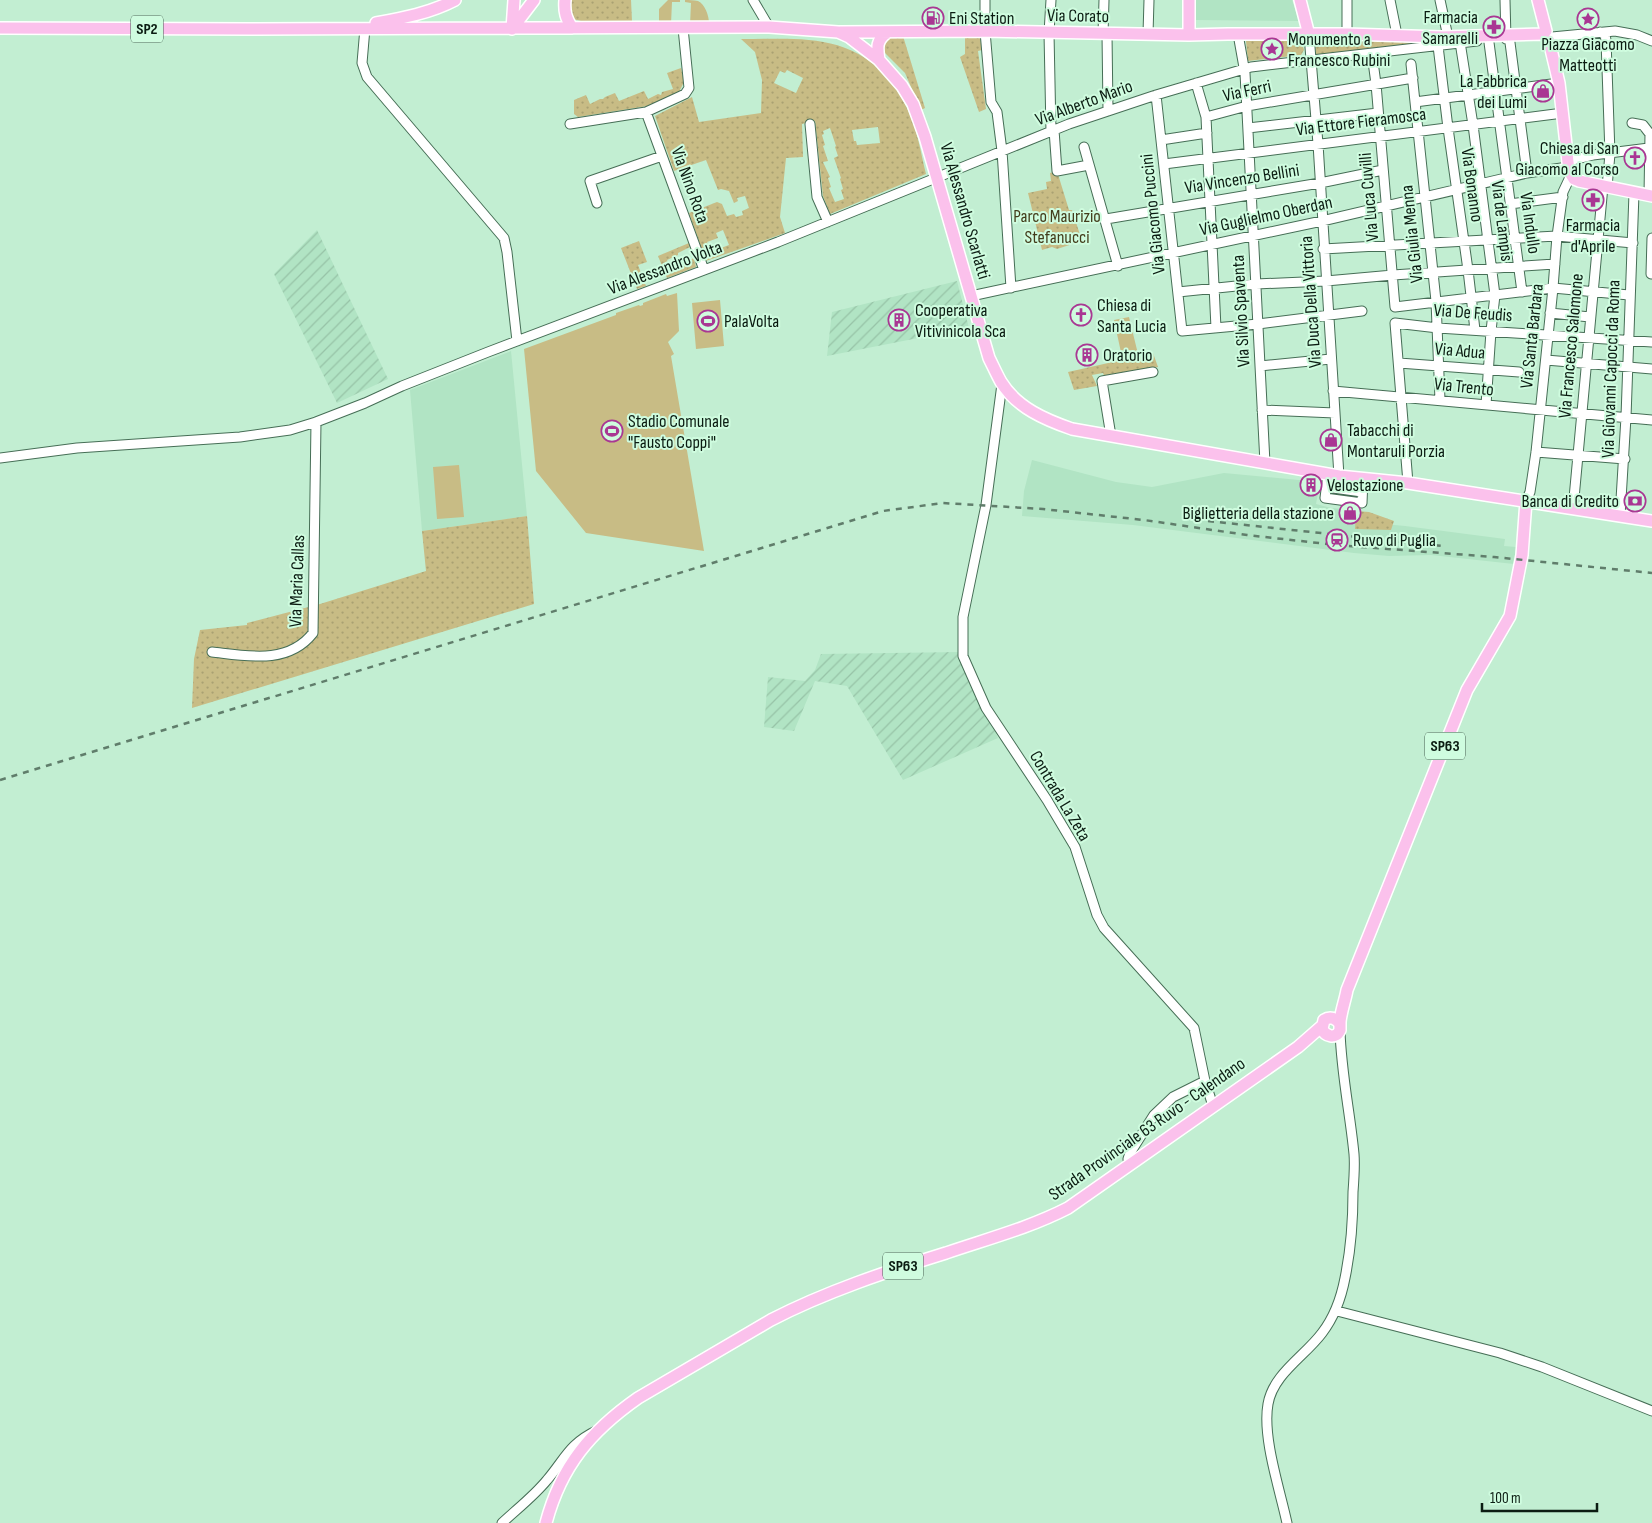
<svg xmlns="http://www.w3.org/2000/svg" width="1652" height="1523" font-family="'Sofia Sans Condensed',sans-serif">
<defs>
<pattern id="industrial-furrows" width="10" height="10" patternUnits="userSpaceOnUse" patternTransform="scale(1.25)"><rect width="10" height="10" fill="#b1e4c4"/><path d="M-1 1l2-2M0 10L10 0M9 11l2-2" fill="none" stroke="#97c3a7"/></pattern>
<pattern id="park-dots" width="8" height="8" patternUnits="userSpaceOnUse" patternTransform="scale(1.25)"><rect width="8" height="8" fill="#c8bc85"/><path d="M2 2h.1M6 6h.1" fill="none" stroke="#aaa172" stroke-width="1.8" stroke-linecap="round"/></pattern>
</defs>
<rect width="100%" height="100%" fill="#c2eed2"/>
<path fill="#b1e4c4" d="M1196 0H1292L1299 21 1196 20Z
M511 351 527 516 422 531 410 390Z
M1032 460 1116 482 1152 487 1224 473 1320 482 1316 504 1331 508 1354 510 1353 521 1405 526 1505 539 1504 546 1516 547 1514 564 1431 555 1389 556 1354 553 1133 525 1022 516 1024 491Z"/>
<path fill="url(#industrial-furrows)" d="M317 230 388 379 337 403 274 274Z
M957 281 969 328 827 356 832 312Z
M961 652 998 738 903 780 847 686 815 681 794 731 764 727 768 677 805 681 815 670 821 654Z"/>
<path fill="#c8bc85" d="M668 0H680V2H672L671 24 659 23V9Z
M685 0C689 0 694 0 698 1 705 4 709 16 709 23L690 25 691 3 685 2Z
M677 293 679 331 668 342 674 354 671 356 704 551 586 533 536 471 524 349 616 315V313L639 305 640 306 643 305V303L666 294 667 296Z
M720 300 724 346 696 349 692 303Z
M1129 317 1138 354 1122 357 1114 320Z
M459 465 464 517 437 519 433 467Z"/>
<path fill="url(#park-dots)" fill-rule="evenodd" d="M571 0H631L632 21H581L573 19 570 13Z
M887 36H903L925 108 921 110 905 73 882 50Z
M980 37 982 50 978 51 986 109 979 112 960 57 965 54V38Z
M741 39C796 39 849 32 889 79 897 90 905 102 910 115 918 133 921 154 926 174L830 214 823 196 815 121 802 124 803 157 786 158 780 217 785 233 706 261 689 213 717 202 722 204 727 216 734 214 736 217 743 215 742 211 749 208 745 196 737 198 738 201 734 203 729 191 721 189 718 190 706 160 674 171 655 116 692 97 699 122 761 113 762 80 755 52ZM787 70 803 78 796 93 774 83 780 71 785 73ZM878 127 880 143 857 145 856 141H854L852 130ZM830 128 836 146 835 147 838 156 834 158 841 178 840 179 843 189 841 190 844 199 835 202 829 188 831 187 828 178 830 177 823 162 828 161 823 146 825 145 822 135 824 134 823 131ZM723 230 729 245 721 248 722 251 712 254 707 242 718 238 716 233Z
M1315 40H1441L1442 41 1316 56Z
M1246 41H1299L1302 43 1304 50 1301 55 1248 61Z
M681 68 684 82 679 92 654 105 578 117 574 114V100L586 95 590 104 600 99H603L605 97 615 93 619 101 644 91 648 99 658 94 661 95 662 92 673 89 667 73Z
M1057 171 1069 210H1072L1082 241 1057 249 1052 247 1042 250 1028 193 1047 189 1046 182 1051 181 1050 173Z
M639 241 647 262 638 265 646 286 637 289 621 248Z
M689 243 690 247 678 253V255L667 260 671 270 683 265 682 263 694 258 696 267 667 278 658 256Z
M1153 353 1158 367 1105 378 1103 373 1092 375 1097 386 1074 390 1068 372Z
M1356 511 1369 512 1394 521 1391 530 1355 529Z
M527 516 534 604 192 708 194 659 200 630 247 625V623L320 604 426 571 422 531Z"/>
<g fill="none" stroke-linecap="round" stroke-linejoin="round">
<g stroke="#466e56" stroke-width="11">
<path id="minor" d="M753 0 769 27
M985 0V31L991 102 997 112 1002 151 1011 288
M1390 0 1397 35
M1440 0 1448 37
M1505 0 1506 39
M365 28 362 63 367 77 504 238 507 252 517 341
M1600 32 1605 35 1606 40 1610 154 1607 187
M1103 34 1104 0
M1107 34 1108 111
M1148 34 1149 0
M1238 34 1245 73 1265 463
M1347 34V0
M1309 35 1318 144 1339 476
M1488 35 1522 292
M1509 35 1527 173
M1552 37 1615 31 1637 35 1652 41
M1460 42 1473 125 1495 295 1491 331 1486 405
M1438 46 1448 128 1468 270 1475 330
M1372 54 1376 84 1395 307 1553 288 1629 295
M1411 64 1436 301 1440 400
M1196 83 1206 117 1216 328
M1156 95 1182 331 1258 324 1362 311
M1415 102 1559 83
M646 112 704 270
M1206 117 1247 106 1413 78
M1632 123 1643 125 1650 134 1649 195
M570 124 646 112 685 94 689 88 683 28
M810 124 817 197 828 222
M1248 128 1378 113
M1054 130 1057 171 1089 165
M1051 132 1049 33 1051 0
M1161 140 1207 133
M1084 147 1118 266
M1568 161 1593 155 1649 148
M1164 164 1563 113
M597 203 590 181 662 156
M1510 204 1563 197
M1106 219 1320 183 1383 170
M1323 249 1557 236 1633 243
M1651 274 1652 238
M1178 292 1256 284 1326 281 1393 275 1555 264
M971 296 1322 221 1527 173 1568 167
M1550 313 1590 317
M1546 360 1652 369
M1399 363 1519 372
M1260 366 1331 359
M1002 384 986 505 963 617V656L986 708 1047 800 1075 847 1097 915 1104 928 1194 1028 1205 1081 1213 1106
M1333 391 1652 420
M1262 410 1335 413
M1111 436 1102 381 1153 372
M1536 452 1625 459
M0 458 77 448 240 437 290 430 316 422 365 403 402 386 488 352 778 242 1069 124 1156 95 1251 67 1477 41
M1328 474 1325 498 1362 503 1363 479
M1408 483 1395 323 1438 328 1652 342
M1326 487 1362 492
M1526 501 1530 492 1536 452 1553 288 1557 236 1563 192 1571 175
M1573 509 1603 186
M1620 516 1626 417 1634 193
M212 652C247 656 288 665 313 633L316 422
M1129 1166 1128 1159 1130 1153 1154 1115 1173 1097 1205 1081
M1337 1311 1500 1353 1542 1367 1652 1411
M502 1523C517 1509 534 1496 547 1480 565 1459 569 1444 596 1431
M1287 1523C1280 1490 1262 1437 1268 1404 1273 1374 1305 1356 1322 1333 1335 1316 1341 1299 1345 1278 1351 1249 1353 1221 1353 1192 1354 1179 1355 1166 1354 1154 1350 1112 1341 1072 1340 1030"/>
</g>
<g stroke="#fff" stroke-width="14">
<path id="major" d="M565 0C564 12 566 18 572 28
M1189 0V35
M1300 0 1309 35
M1538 0 1546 31
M376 23C403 18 430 13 455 0
M0 28 251 29 769 27 838 32 849 37 879 60 902 86 913 104 925 137 989 358C993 366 997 375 1001 382 1017 408 1046 420 1072 429L1339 476 1408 483 1652 521
M512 29 534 0
M512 29 514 0
M840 32 985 31 1189 35 1228 34H1347L1442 37 1543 34
M1549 41 1559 83 1569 171 1574 179 1579 181 1652 196
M879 60C877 47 876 40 888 32
M1340 1024C1336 1018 1330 1016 1324 1020L1322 1029C1325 1036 1336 1040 1340 1030 1340 1029 1340 1023 1340 1022 1341 1011 1345 1001 1347 990L1467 690 1510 616 1522 555 1526 501
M546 1523C561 1466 591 1431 638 1398L771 1320C825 1292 888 1271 946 1253 987 1239 1029 1228 1068 1208L1298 1047 1322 1026"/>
</g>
<use href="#minor" stroke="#fff" stroke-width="9"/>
<use href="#major" stroke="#fbc1ec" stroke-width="11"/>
<path stroke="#607d6b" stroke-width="2.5" stroke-dasharray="6 6" stroke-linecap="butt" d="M1208 521 1442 546
M0 780 883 511 943 503 1043 509 1144 520 1247 535 1336 545 1494 557 1652 573"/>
</g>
<defs>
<g id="fuel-ring" transform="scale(1.125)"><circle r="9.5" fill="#cffcdf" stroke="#a93793" stroke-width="1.5"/><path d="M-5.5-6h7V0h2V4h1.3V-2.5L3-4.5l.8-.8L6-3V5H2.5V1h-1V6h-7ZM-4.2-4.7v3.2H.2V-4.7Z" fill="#a93793"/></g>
<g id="sight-ring" transform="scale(1.125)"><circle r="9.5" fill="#cffcdf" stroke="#a93793" stroke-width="1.5"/><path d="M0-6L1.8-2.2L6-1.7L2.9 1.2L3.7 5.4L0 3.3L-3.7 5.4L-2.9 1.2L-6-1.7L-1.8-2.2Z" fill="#a93793"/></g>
<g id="pharmacy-ring" transform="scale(1.125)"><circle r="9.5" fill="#cffcdf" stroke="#a93793" stroke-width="1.5"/><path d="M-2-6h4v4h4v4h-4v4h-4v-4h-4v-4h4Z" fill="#a93793"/></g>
<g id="shop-ring" transform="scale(1.125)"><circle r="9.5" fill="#cffcdf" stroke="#a93793" stroke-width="1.5"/><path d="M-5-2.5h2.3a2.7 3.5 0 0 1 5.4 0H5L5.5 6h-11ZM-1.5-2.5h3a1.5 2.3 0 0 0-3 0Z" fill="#a93793"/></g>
<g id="church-ring" transform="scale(1.125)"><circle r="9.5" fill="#cffcdf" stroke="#a93793" stroke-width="1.5"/><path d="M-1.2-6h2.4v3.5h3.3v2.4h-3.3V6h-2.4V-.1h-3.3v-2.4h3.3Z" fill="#a93793"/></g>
<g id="building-ring" transform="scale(1.125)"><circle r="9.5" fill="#cffcdf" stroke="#a93793" stroke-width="1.5"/><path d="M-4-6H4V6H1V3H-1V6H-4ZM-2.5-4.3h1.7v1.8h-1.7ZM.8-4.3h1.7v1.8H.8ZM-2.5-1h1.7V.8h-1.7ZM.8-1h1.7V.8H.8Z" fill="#a93793"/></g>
<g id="stadium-ring" transform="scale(1.125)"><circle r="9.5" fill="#cffcdf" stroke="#a93793" stroke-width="1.5"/><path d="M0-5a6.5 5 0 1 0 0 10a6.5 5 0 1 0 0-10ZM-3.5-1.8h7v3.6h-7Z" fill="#a93793"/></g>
<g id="bank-ring" transform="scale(1.125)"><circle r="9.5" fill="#cffcdf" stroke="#a93793" stroke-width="1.5"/><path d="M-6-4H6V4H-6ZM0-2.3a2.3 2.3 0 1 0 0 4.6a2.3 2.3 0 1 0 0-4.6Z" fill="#a93793"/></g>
<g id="station-ring" transform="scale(1.125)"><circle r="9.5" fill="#cffcdf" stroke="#a93793" stroke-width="1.5"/><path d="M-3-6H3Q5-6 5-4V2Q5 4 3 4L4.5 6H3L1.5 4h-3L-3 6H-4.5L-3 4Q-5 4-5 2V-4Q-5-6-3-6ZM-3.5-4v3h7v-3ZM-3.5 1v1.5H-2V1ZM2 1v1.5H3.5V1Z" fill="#a93793"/></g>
</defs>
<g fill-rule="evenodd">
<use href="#fuel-ring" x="933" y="18"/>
<use href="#sight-ring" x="1588" y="19"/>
<use href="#pharmacy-ring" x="1494" y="27"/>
<use href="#sight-ring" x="1272" y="49"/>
<use href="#shop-ring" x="1543" y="91"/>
<use href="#church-ring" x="1635" y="158"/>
<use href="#pharmacy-ring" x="1593" y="200"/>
<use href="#church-ring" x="1081" y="315"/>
<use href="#building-ring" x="899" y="320"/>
<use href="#stadium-ring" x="708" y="321"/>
<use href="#building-ring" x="1087" y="355"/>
<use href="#stadium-ring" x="612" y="431"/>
<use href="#shop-ring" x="1331" y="440"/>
<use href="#building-ring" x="1311" y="485"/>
<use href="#bank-ring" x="1635" y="501"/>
<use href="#shop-ring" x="1350" y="513"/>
<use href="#station-ring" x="1337" y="540"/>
</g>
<g text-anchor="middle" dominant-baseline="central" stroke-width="4" stroke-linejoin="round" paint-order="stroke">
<g fill="#cffcdf" stroke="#465f50" stroke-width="1">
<rect x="131" y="15.5" width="32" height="27" rx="4"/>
<rect x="1425" y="732.5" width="40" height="27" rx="4"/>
<rect x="883" y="1252.5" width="40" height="27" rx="4"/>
</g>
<g font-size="16" font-weight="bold" fill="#0b1c12">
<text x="147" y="29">SP2</text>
<text x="1445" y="746">SP63</text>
<text x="903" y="1266">SP63</text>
</g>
<g font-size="18" fill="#0b1c12" stroke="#cffcdf">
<text transform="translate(1078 16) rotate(1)">Via Corato</text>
<text transform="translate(1247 91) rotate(-12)">Via Ferri</text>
<text transform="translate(1084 103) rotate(-20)">Via Alberto Mario</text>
<text transform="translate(1361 122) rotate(-7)">Via Ettore Fieramosca</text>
<text transform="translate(1242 179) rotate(-9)">Via Vincenzo Bellini</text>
<text transform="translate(690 185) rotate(70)">Via Nino Rota</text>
<text transform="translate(1472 185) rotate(82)">Via Bonanno</text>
<text transform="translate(1369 197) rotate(-95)">Via Luca Cuvilli</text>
<text transform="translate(965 211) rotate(74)">Via Alessandro Scarlatti</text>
<text transform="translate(1153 214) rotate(-96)">Via Giacomo Puccini</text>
<text transform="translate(1266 216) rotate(-12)">Via Guglielmo Oberdan</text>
<text transform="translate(1502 221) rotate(83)">Via de Lampis</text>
<text transform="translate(1530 223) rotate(82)">Via Indullo</text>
<text transform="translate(1412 234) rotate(-96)">Via Giulia Menna</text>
<text transform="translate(665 268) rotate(-21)">Via Alessandro Volta</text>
<text transform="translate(1311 302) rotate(-94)">Via Duca Della Vittoria</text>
<text transform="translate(1241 311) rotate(-93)">Via Silvio Spaventa</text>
<text transform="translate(1473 313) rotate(4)">Via De Feudis</text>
<text transform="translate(1532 336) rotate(-84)">Via Santa Barbara</text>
<text transform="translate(1571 346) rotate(-85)">Via Francesco Salomone</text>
<text transform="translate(1460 351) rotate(5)">Via Adua</text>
<text transform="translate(1611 369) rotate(-88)">Via Giovanni Capocci da Roma</text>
<text transform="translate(1464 387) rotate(6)">Via Trento</text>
<text transform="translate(297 581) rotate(-88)">Via Maria Callas</text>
<text transform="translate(1060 796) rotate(59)">Contrada La Zeta</text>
<text transform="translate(1147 1129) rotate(-35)">Strada Provinciale 63 Ruvo - Calendano</text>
</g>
<g font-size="18" fill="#0b1c12" stroke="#cffcdf" text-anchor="start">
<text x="1478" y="17" text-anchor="end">Farmacia<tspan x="1478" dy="21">Samarelli</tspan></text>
<text x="949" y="18">Eni Station</text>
<text x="1288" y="39">Monumento a<tspan x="1288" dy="21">Francesco Rubini</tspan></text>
<text x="1588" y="44" text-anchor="middle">Piazza Giacomo<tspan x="1588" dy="21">Matteotti</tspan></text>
<text x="1527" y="81" text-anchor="end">La Fabbrica<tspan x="1527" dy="21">dei Lumi</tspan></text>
<text x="1619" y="148" text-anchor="end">Chiesa di San<tspan x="1619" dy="21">Giacomo al Corso</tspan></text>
<text x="1593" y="225" text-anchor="middle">Farmacia<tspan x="1593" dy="21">d'Aprile</tspan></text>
<text x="1097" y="305">Chiesa di<tspan x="1097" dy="21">Santa Lucia</tspan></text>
<text x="915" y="310">Cooperativa<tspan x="915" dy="21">Vitivinicola Sca</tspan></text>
<text x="724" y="321">PalaVolta</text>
<text x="1103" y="355">Oratorio</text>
<text x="628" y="421">Stadio Comunale<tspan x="628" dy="21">"Fausto Coppi"</tspan></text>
<text x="1347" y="430">Tabacchi di<tspan x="1347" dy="21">Montaruli Porzia</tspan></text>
<text x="1327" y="485">Velostazione</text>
<text x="1619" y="501" text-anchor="end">Banca di Credito</text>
<text x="1334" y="513" text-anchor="end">Biglietteria della stazione</text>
<text x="1353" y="540">Ruvo di Puglia</text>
</g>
<g font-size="18" fill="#433c1b" stroke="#cffcdf">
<text x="1057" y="216">Parco Maurizio<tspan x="1057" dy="21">Stefanucci</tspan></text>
</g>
</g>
<path d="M1482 1503v8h115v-8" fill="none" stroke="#0b1c12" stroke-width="2.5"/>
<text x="1490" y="1503" font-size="15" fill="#0b1c12" stroke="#cffcdf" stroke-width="4" paint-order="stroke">100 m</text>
</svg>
